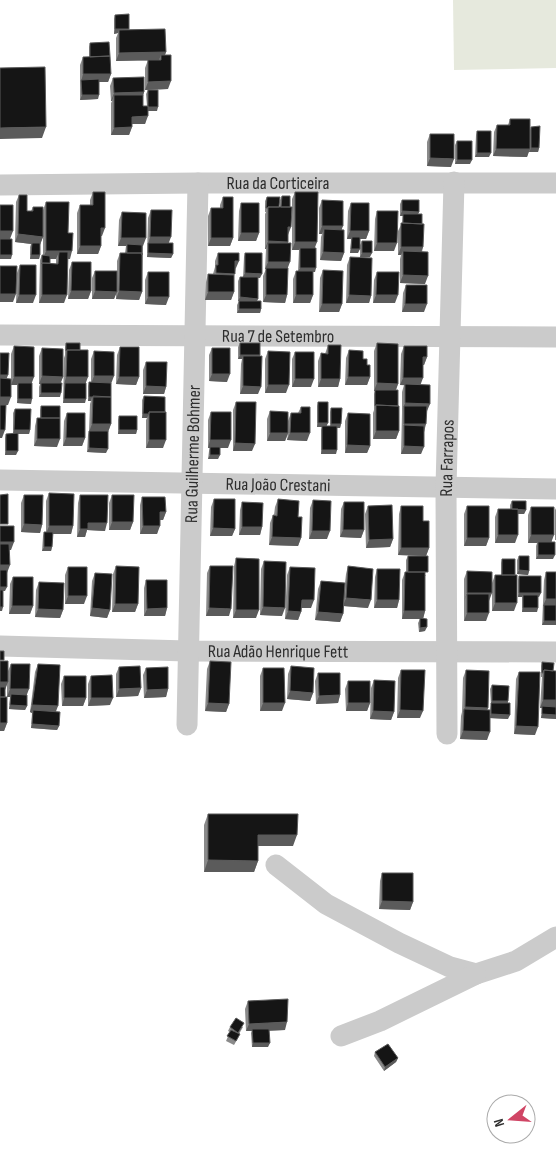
<svg xmlns="http://www.w3.org/2000/svg" width="556" height="1164" font-family="'Sofia Sans Condensed',sans-serif">
<rect width="100%" height="100%" fill="#fff"/>
<path fill="#e6e9dd" d="M453 0H556V68L454 70Z"/>
<g fill="none" stroke-linecap="round" stroke-linejoin="round">
<g stroke="#cbcbcb" stroke-width="21">
<path id="s1" d="M0 185 198 183H556"/>
<path id="s2" d="M0 335 556 337"/>
<path id="s3" d="M0 480 556 489"/>
<path id="s4" d="M0 646 188 651 556 652"/>
<path id="s5" d="M187 725 198 183"/>
<path id="s6" d="M447 734 446 487 454 182"/>
<path d="M276 865 326 904 399 943 450 967 476 974 516 961 556 937"/>
<path d="M341 1036 380 1021 476 974"/>
</g>
</g>
<path fill="#8a8a8a" fill-rule="evenodd" d="M115 15 129 30 166 52 165 55 168 89 145 90V68L148 60H159L116 61V38L118 33 114 34V19Z
M90 43 111 74 108 82H99L98 99 80 100V65L83 57H89V47Z
M113 78 144 92 143 96V106H147L146 94 148 90 157 111H148L145 124H132V127L129 135H111V103L112 101H111L110 86Z
M510 119 530 130 531 127 539 148 538 152H529V150L527 157 493 156 494 132 497 125H508Z
M477 131 489 157H475L476 135Z
M430 134 451 167 427 166V142Z
M457 141 470 164H455V145Z
M93 192 102 236H101V246L98 254H77V213L80 205H90V200Z
M295 192 315 248V272H313V295L310 303H293V279L296 271H298L299 250H292V199Z
M19 195 27 211H31L33 207 43 237 40 244V255L39 259H30V247L31 244 15 242 16 202Z
M282 196 288 235 287 295 285 303 263 302V276L266 269H265L266 249H265V214L266 212H265V201L267 197 280 207V200Z
M223 197 233 238 230 246H208V216L211 208H220V205Z
M322 200 342 230 344 253 341 261 320 260 321 237 322 234H319V208Z
M402 200 419 212 418 214 423 247 422 252 425 284 400 283V259L401 255H398V231L402 223 403 216H400V204Z
M46 202 68 233 70 259H68L64 303H39L40 260 42 255H43V210ZM50 259H56V264L50 263Z
M241 203 259 233 256 241H238L239 211Z
M351 203 369 231 366 239H360L358 253H350L351 239H347L348 211Z
M151 210 169 243 173 254 171 258 147 257 148 218Z
M377 211 394 251H374L375 219Z
M122 212 143 246 142 292 139 300 116 299V293L114 299H92V278L95 271H117V261L120 253H125L126 246H118L119 220Z
M362 241 370 257H360V245Z
M218 253 236 268 234 276V292L231 300H205L206 282 208 274H213L215 267V261Z
M245 253 260 278H258L257 301 261 309 260 313H237V305L239 301H238V281L240 277H243L244 257Z
M350 257 371 296 369 303H346L347 265Z
M72 262 91 291 88 299H68L69 270Z
M20 265 33 303H16L17 273Z
M323 270 342 304 339 312H319L320 278Z
M148 272 166 305 145 304V280Z
M377 272 395 303H373L374 280Z
M406 285 424 312H402L403 293Z
M66 343 80 350 86 383 85 403H63L64 358 65 355V347Z
M240 343 260 356 258 394H240L241 364 242 359H238V347Z
M377 343 398 384 396 390 399 431 396 439H373V413L374 410V394L375 391H374V351Z
M328 345 340 379 338 387H318V361L321 353 325 354Z
M14 346 32 383 31 404 17 403V385H11V354Z
M404 346 427 357 424 365H423L420 385 427 411 421 454H401L402 413V392L404 385H400L401 354Z
M120 347 139 377 136 385 116 384 117 355Z
M42 348 63 377 60 383V397H39V387L40 384H39V356Z
M212 348 227 382 209 381V355Z
M349 350 363 359 367 365 370 377 367 385H345L346 358Z
M94 351 111 383V424L108 432 106 453 87 452 88 435 89 431 90 404 91 401H88V386L89 382H91V359Z
M268 351 286 393H265V359Z
M295 352 311 387H292V359Z
M146 362 166 387 164 394H143V370Z
M144 396 165 412 163 448H146V420L147 418H142V400Z
M236 402 252 451H233V410Z
M318 402 327 426H330V412L331 408 341 424 340 428H337L336 454H321V430L322 427H317V406Z
M41 406 57 447 34 446 35 426 37 418H40V410Z
M301 407 307 441 287 440 288 434 285 441H267V419L270 411 288 421 291 413H298Z
M15 409 30 430 29 434H18L16 455H5V438L6 434H13V413Z
M211 412 228 448H220L218 459H208L209 451 210 448H208V420Z
M67 413 85 438 82 446H63L64 421Z
M348 413 370 446 367 453H345V421Z
M119 416 137 430 136 434H118V420Z
M49 493 73 526 71 534H53L52 547 51 551H42L43 536 44 532H46V501Z
M24 495 42 525 40 533 21 532V503Z
M80 495 105 531 87 530 85 537H77L78 503Z
M112 495 133 522 130 530H109V503Z
M142 497 166 512 163 520H160L157 534H140V505Z
M214 499 235 529 232 536H210L211 507Z
M278 499 298 517 301 538 298 546 269 545 270 523 273 515H274L275 507Z
M313 500 327 539H309L310 508Z
M512 501 526 510 524 514H518L515 543H495V517L498 509H510V505Z
M242 502 262 527 260 535H239L240 510Z
M344 502 364 530 361 538 340 537 341 509Z
M368 506 393 539 390 547 366 548 365 514Z
M401 506 423 521 429 548 426 556 398 555 399 514Z
M467 506 489 538 486 546H464V514Z
M531 507 552 542 553 559H536V546L537 543H528V515Z
M556 508V540H555V510Z
M408 556 426 576H425V611L423 619 425 631 419 632 418 623 420 619H402V580L405 572H406V560Z
M519 556 529 571 528 575 517 574V560Z
M236 558 256 618H233L234 566Z
M502 559 514 611H492V583L495 575H501V563Z
M264 561 282 616 260 615 261 569Z
M116 566 138 604 135 612H112L113 574Z
M210 566 229 616H206L207 573Z
M348 566 368 608 344 606 343 614 340 622 315 620 318 589 321 581 345 583 346 574Z
M68 567 84 604H65V575Z
M290 567 311 608H301V612L298 620 285 619 287 575Z
M377 569 399 600 397 608H374L375 577Z
M467 571 489 600 486 621H464V579Z
M546 572H556V625H542L544 580Z
M95 573 110 610 107 618 90 616 92 581Z
M519 576 539 597H538L537 612H522V597H518V580Z
M13 577 33 606 30 614H9L10 584Z
M146 580 167 608 165 616H144V588Z
M39 582 63 610 60 618 35 617 36 590Z
M4 661 8 671 11 664 27 695V706L25 710 9 709 10 697H7V683L5 690 7 723 4 731Z
M210 661 229 704 226 712 205 711 207 669Z
M542 662 553 671 556 719 541 718 542 708H540L542 677H541V666Z
M38 664 56 712 59 726 57 730 31 728 32 713 30 712 35 672Z
M291 666 313 693 310 701 287 699 288 674Z
M119 667 141 688 138 696 116 697V674Z
M146 668 168 689 166 697 144 698 143 675Z
M263 668 282 711H260V676Z
M401 670 420 718H397L398 678Z
M466 670 487 710H490L491 705 490 689 492 685 508 701V719L490 718 487 740 460 739 461 716 462 712 463 678Z
M519 672 535 735 514 734 516 679Z
M318 673 340 695 338 703 316 704 315 681Z
M64 676 86 698 83 706H62L61 684Z
M91 676 110 705 88 706V684Z
M374 680 394 712 391 720 370 719 371 688Z
M348 681 370 703 367 711H346L345 689Z
M208 814 293 846H258V861L254 872H204V825Z
M382 873 413 902 410 910 379 909 380 881Z
M248 1001 285 1030 269 1031 268 1047H252L251 1033 252 1031H246L245 1009Z
M230 1027H243L239 1034 238 1038 234 1045 226 1041 230 1032 228 1031Z
M375 1052 398 1058 396 1062 384 1071 374 1056Z"/>
<path fill="#5b5b5b" d="M115 29H129L119 30 118 33 114 34Z
M166 52 163 60 161 55 159 60 116 61 119 53Z
M83 74H111L108 82H81Z
M171 81 168 89 145 90 148 82Z
M144 92 142 100 114 95 112 101H111L114 93Z
M82 95H99L98 99 80 100Z
M148 107H158L157 111H147Z
M148 116 145 124H129L132 117Z
M46 127 42 138 0 139V128Z
M132 127 129 135H111L114 128Z
M531 148H539L538 152H529Z
M496 149H530L527 157 493 156Z
M477 153H491L489 157H475Z
M430 158 454 159 451 167 427 166Z
M457 160H472L470 164H455Z
M402 211 419 212 417 216 403 214V216H400Z
M322 226H343L340 234 324 229 322 234H319Z
M288 227H291L288 235Z
M101 228H105L102 236H98Z
M0 231H13L10 239H0Z
M350 231H369L366 239H352V237L351 239H347Z
M241 233H259L256 241H238Z
M18 234 43 237 40 245 15 242Z
M150 237H171L168 245 148 243V245Z
M121 238H146L143 246H127V244L126 246H118Z
M211 238H233L230 246H208Z
M268 241 288 242 286 250 268 243 266 249H265Z
M295 242H317L314 250 300 248 299 250H292Z
M377 243H397L394 251H374Z
M80 246H101L98 254H77Z
M401 247H423L420 255 403 251 401 255H398Z
M351 249H360L358 253H350Z
M46 251H72L70 259H58L59 252 56 259H43Z
M323 252 344 253 341 261 320 260Z
M148 253 173 254 171 258 147 257Z
M362 253H372L370 257H360Z
M0 255H12L11 259H0Z
M31 255H40L39 259H30Z
M235 261H239L236 268 233 269Z
M268 262H290L287 270 265 269Z
M300 268H316L315 272H298Z
M245 273 262 274 260 278 243 277Z
M403 275 428 276 425 284 400 283Z
M71 291H91L88 299H68Z
M95 291 117 292 114 299H92Z
M119 291 142 292 139 300 116 299Z
M208 292H234L231 300H205Z
M0 294H16L13 302H0Z
M19 295H36L33 303H16Z
M42 295H67L64 303H39Z
M266 295H287L285 303 263 302Z
M296 295H313L310 303H293Z
M349 295 371 296 369 303H346Z
M376 295H398L395 303H373Z
M148 297H169L166 305 145 304Z
M240 297 258 299 256 303 238 301Z
M322 304H342L339 312H319Z
M405 304H427L424 312H402Z
M239 309H261L260 313H237Z
M240 355H260L259 359 243 356 242 359H238Z
M423 357H427L424 365H420Z
M212 374H230L227 382 209 381Z
M0 375H8L5 383H0Z
M42 376 63 377 60 385 39 384Z
M94 376H114L111 384H91Z
M14 377H34L31 385 18 383 17 385H11Z
M66 377H88L85 385 65 383 64 385Z
M119 377H139L136 385 116 384Z
M348 377H370L367 385H345Z
M403 378H423L420 386 400 385Z
M295 379H314L311 387H292Z
M321 379H340L338 387H318Z
M377 383 398 384 395 392 374 391Z
M268 385H289L286 393H265Z
M146 386 166 387 164 394H143Z
M243 386 261 387 258 394H240Z
M41 393H61L60 397H39Z
M0 397H11L8 405H0Z
M89 397H92L91 401H88Z
M18 399H32L31 404 17 403Z
M64 399H86L85 403H63Z
M405 403 430 404 427 411 404 406 402 411Z
M143 414H149L147 418H142Z
M318 423H328L326 427H317Z
M92 424H111L108 432H89Z
M331 424H341L340 428H330Z
M404 424H426L424 432 404 426Z
M0 430H5L2 438H0Z
M14 430H30L29 434H13Z
M119 430H137L136 434H118Z
M376 431H399L396 439H373Z
M270 433H288L285 441H267Z
M290 433H310L307 441 287 440Z
M66 438H85L82 446H63Z
M37 439H60L57 447 34 446Z
M149 440H166L163 448H146Z
M210 440H231L228 448H208Z
M235 443 255 444 252 451H233Z
M347 445 370 446 367 453H345Z
M404 446 424 447 421 454H401Z
M89 448 108 449 106 453 87 452Z
M322 450H337L336 454H321Z
M6 451H18L16 455H5Z
M210 455H220L218 459H208Z
M512 510H526L524 514H511Z
M160 512H166L163 520H157Z
M112 522H133L130 530H109Z
M88 523H107L105 531 87 530 85 537H77L80 529Z
M24 524 42 525 40 533 21 532Z
M49 526H73L71 534H46Z
M143 526H160L157 534H140Z
M242 527H262L260 535H239Z
M213 528 235 529 232 536H210Z
M343 530H364L361 538 340 537Z
M312 531H330L327 539H309Z
M498 535H518L515 543H495Z
M531 535H554L551 543 538 542 537 543H528Z
M272 537 301 538 298 546 269 545Z
M467 538H489L486 546H464Z
M393 539 390 547 366 548 369 540Z
M0 542H14L11 550H0Z
M44 547H52L51 551H42Z
M401 548H429L426 556 398 555Z
M538 555H555L553 559H536Z
M0 565H10L7 573H0Z
M519 570 529 571 528 575 517 574Z
M0 587H7L5 591H0Z
M467 593H492L489 601 467 594 464 601Z
M519 593H541L539 597H523V595L522 597H518Z
M68 596H87L84 604H65Z
M346 598 371 600 368 608 343 606Z
M546 599H556V607L543 606Z
M302 600H314L311 608H299Z
M377 600H399L397 608H374Z
M495 603H517L514 611H492Z
M115 604H138L135 612H112Z
M12 606H33L30 614H9Z
M0 607H3L2 611H0Z
M263 607 285 608 282 616 260 615Z
M92 608 110 610 107 618 90 616Z
M167 608 165 616H144L147 609Z
M209 608 231 609 229 616H206Z
M523 608H538L537 612H522Z
M38 609 63 610 60 618 35 617Z
M236 610H259L256 618H233Z
M288 611 301 612 298 620 285 619Z
M404 611H425L423 619H402Z
M318 612 343 614 340 622 315 620Z
M467 613H489L486 621H464Z
M544 621H556V625H542Z
M427 627 425 631 419 632 420 628Z
M0 682H8L5 690H0Z
M141 688 138 696 116 697 119 689Z
M10 689H29L26 697 11 694 10 697H7Z
M168 689 166 697 144 698 147 690Z
M290 691 313 693 310 701 287 699Z
M340 695 338 703 316 704 319 696Z
M64 698H86L83 706H62Z
M91 698H113L110 705 88 706Z
M543 700H556V708L542 706V708H540Z
M492 701H508L507 705 491 703 490 705Z
M208 703 229 704 226 712 205 711Z
M263 703H285L282 711H260Z
M348 703H370L367 711H346Z
M10 705 27 706 25 710 9 709Z
M32 705 58 706 55 714 33 710 32 713 30 712Z
M465 707 488 708 485 716 463 712Z
M400 710 423 711 420 718H397Z
M373 711 394 712 391 720 370 719Z
M491 714 510 715 508 719 489 718Z
M542 714 556 715V719L541 718Z
M0 723H7L4 731H0Z
M32 724 59 726 57 730 31 728Z
M516 726 538 727 535 735 514 734Z
M463 731 490 732 487 740 460 739Z
M258 835H297L293 846H254Z
M208 860 258 861 254 872H204Z
M382 901 413 902 410 910 379 909Z
M287 1022 285 1030 252 1031V1029V1031H246L249 1024Z
M253 1043H270L268 1047H252Z
M398 1058 396 1062 384 1071 385 1067Z"/>
<path fill="#151515" stroke="#5b5b5b" d="M129 14V29H115V15Z
M165 29 166 52 119 53V30Z
M109 42 110 56 90 57V43Z
M161 55H171V81L148 82V60H161Z
M110 56 111 74H83V57Z
M45 67 46 127 0 128V68Z
M144 77V92L114 93 113 78Z
M99 79V95H82L81 80Z
M148 90H158V107H148Z
M114 95H143V106H148V116L132 117V127L114 128Z
M510 119H530V149H496L497 125H510Z
M540 126 539 148H531V127Z
M477 131H491V153H477Z
M430 134H454V159L430 158Z
M457 141H472V160H457Z
M93 192H105V228H101V246H80V205H93Z
M295 192H318L317 242H295Z
M19 195H27V211H33V207H43V237L18 234Z
M282 196H290V207H281Z
M223 197H233V238H211V208H223Z
M267 197H280L279 207H268V208H266Z
M322 200 343 201V226H322Z
M402 200H419V212L402 211Z
M46 202H69L68 233H73L72 251H46Z
M241 203H259V233H241Z
M351 203H369V231H350Z
M0 205H13V231H0Z
M268 207H292L291 227H288V242L268 241Z
M151 210H172L171 237H150Z
M377 211H398L397 243H377Z
M122 212 146 213V238H121Z
M403 214H422V224L403 223Z
M401 223 424 224 423 247H401Z
M324 229 344 230V253L323 252Z
M352 237H360V249H351Z
M0 239H12V255H0Z
M362 241H372V253H362Z
M32 243H40V255H31Z
M148 243H173V254L148 253Z
M268 243H291L290 262H268Z
M127 244 142 245V255V253H127Z
M300 248H316V268H300Z
M403 251 428 252V276L403 275Z
M59 252H68L67 295H42V263L58 264Z
M120 253H142V292L119 291Z
M218 253H239V261H235V274L216 273V265H218Z
M245 253H262V274L245 273Z
M42 255 50 256V263H42V264Z
M350 257 372 258 371 296 349 295Z
M72 262H91V291H71Z
M20 265H36V295H19Z
M0 266H17L16 294H0Z
M266 268H288L287 295H266Z
M323 270 343 271 342 304H322Z
M95 271H117V292L95 291Z
M296 271H313V295H296Z
M148 272H169V297H148Z
M377 272H399L398 295H376Z
M208 274 234 275V292H208Z
M240 277H258V299L240 297Z
M406 285H427V304H405Z
M239 301H261V309H239Z
M66 343H80V350H67L66 351Z
M240 343H260V355H240Z
M377 343 398 344V384L377 383Z
M328 345H341L340 379H321V353L328 354Z
M14 346 34 347V377H14Z
M404 346H427V357H423V378H403Z
M120 347H139V377H119Z
M42 348 63 349V377L42 376Z
M212 348H230V374H212Z
M67 350H88V377H66Z
M349 350 363 351V359H367V365H370V377H348Z
M94 351 114 352V376H94Z
M268 351 290 352 289 385H268Z
M295 352H314V379H295Z
M0 353H9L8 375H0Z
M243 356H262L261 387 243 386Z
M146 362H167L166 387 146 386Z
M0 378 11 379V397H0Z
M89 382 111 383V397H89Z
M18 383H32V399H18Z
M41 383H62L61 393H41Z
M65 383H86V399H64Z
M405 384 430 385V404L405 403Z
M375 390H398V406L376 405 375 406Z
M93 396 111 397V424H92Z
M144 396 165 397V412H149V414H143Z
M236 402H256L255 444 235 443Z
M318 402H328V423H318Z
M0 405H6L5 430H0Z
M376 405 399 406V431H376Z
M41 406H60V418H41Z
M404 406H427L426 424H404Z
M301 407H310V433H290L291 413H301Z
M331 408H342L341 424H331Z
M15 409H31L30 430H14Z
M270 411 288 412V433H270Z
M149 412H166V440H149Z
M211 412H231V440H210Z
M67 413H85V438H66Z
M348 413 370 414V446L347 445Z
M119 416H137V430H119Z
M37 418H60V439H37Z
M404 425 424 426V447L404 446Z
M322 426H337V450H322Z
M89 431H108V449L89 448Z
M18 433V451H6V434Z
M210 447H220V455H210Z
M49 493 74 494 73 526H49Z
M8 494V524H0V495Z
M24 495H43L42 525 24 524Z
M80 495H108L107 523H88V529H80Z
M112 495H134L133 522H112Z
M142 497H165L166 512H160V526H143Z
M214 499H235V529L213 528Z
M278 499 299 501 298 517H302L301 538 272 537 273 515 277 516Z
M313 500 331 501 330 531H312Z
M512 501H526V510L512 509Z
M242 502 263 503 262 527H242Z
M344 502H364V530H343Z
M392 505 393 539 369 540 368 506Z
M401 506H423V521H429V548H401Z
M467 506H489V538H467Z
M531 507H554V535H531Z
M498 509H518V535H498Z
M0 526H14V542H0Z
M44 532H53L52 547H44Z
M538 542H555V555H538Z
M0 544H9L10 565H0Z
M408 556H428V572H408Z
M519 556H529V571L519 570Z
M236 558 259 559V610H236Z
M502 559H515V575H502Z
M264 561 286 562 285 608 263 607Z
M116 566 139 567 138 604H115Z
M210 566H233L231 609 209 608Z
M348 566 373 569 371 600 346 598Z
M68 567H87V596H68Z
M290 567 315 568 314 600H302L301 612 288 611Z
M377 569H400L399 600H377Z
M0 570H7V587H0Z
M467 571 492 572V593H467Z
M405 572H425V611H404Z
M546 572H556V599H546Z
M95 573 112 574 110 610 92 608Z
M495 575H517V603H495Z
M519 576H541V593H519Z
M13 577H33V606H12Z
M146 580H167V608L147 609Z
M321 581 345 583 343 614 318 612Z
M39 582 64 583 63 610 38 609Z
M0 590H3V607H0Z
M467 594H489V613H467Z
M523 595H538V608H523Z
M544 605H556V621H544Z
M420 618 427 619V627L420 628Z
M0 651H4V660H0Z
M0 661H8V682H0Z
M210 661 231 662 229 704 208 703Z
M542 662 554 663 553 671 544 670 543 673H542Z
M11 664H30L29 689H10Z
M38 664 60 665 58 706 32 705Z
M140 666 141 688 119 689V667Z
M291 666 314 668 313 693 290 691Z
M168 667V689L147 690 146 668Z
M263 668H284L285 703H263Z
M401 670H425L423 711 400 710Z
M466 670 489 671 488 708 465 707Z
M544 670 556 671V700H543Z
M519 672H540L538 727 516 726Z
M318 673H340V695L319 696Z
M112 675 113 698H91V676Z
M64 676H86V698H64Z
M374 680 395 681 394 712 373 711Z
M348 681H370V703H348Z
M492 685 509 686 508 701H492Z
M0 687H5V697H0Z
M11 694 27 695V706L10 705Z
M0 697H7V723H0Z
M491 703H510V715L491 714Z
M542 706 556 707V715L542 714Z
M464 709 490 710V732L463 731Z
M33 710 60 712 59 726 32 724Z
M208 814H298L297 835H258V861L208 860Z
M382 873H413V902L382 901Z
M288 999 287 1022 249 1024 248 1001Z
M236 1018 244 1023 238 1033 230 1027Z
M252 1029H269L270 1043H253Z
M231 1030 240 1034 236 1041 227 1036Z
M388 1044 398 1058 385 1067 375 1052Z"/>
<g text-anchor="middle" dominant-baseline="central" stroke-width="5" stroke-linejoin="round" paint-order="stroke">
<g font-size="18" fill="#2e2e2e" stroke="#fff">
<text stroke="none"><textPath href="#s1" startOffset="278">Rua da Corticeira</textPath></text>
<text stroke="none"><textPath href="#s2" startOffset="278">Rua 7 de Setembro</textPath></text>
<text stroke="none"><textPath href="#s5" startOffset="271">Rua Guilherme Bohmer</textPath></text>
<text stroke="none"><textPath href="#s6" startOffset="276">Rua Farrapos</textPath></text>
<text stroke="none"><textPath href="#s3" startOffset="278">Rua João Crestani</textPath></text>
<text stroke="none"><textPath href="#s4" startOffset="278">Rua Adão Henrique Fett</textPath></text>
</g>
</g>
<g transform="translate(511 1119) rotate(253)"><circle r="24" fill="#ffffff" stroke="#ababab"/>
<path d="M0-4L9 19L0 12L-9 19Z" fill="#d04565"/>
<text y="-8" font-size="14" font-weight="bold" text-anchor="middle" fill="#2e2e2e">N</text>
</g>
</svg>
